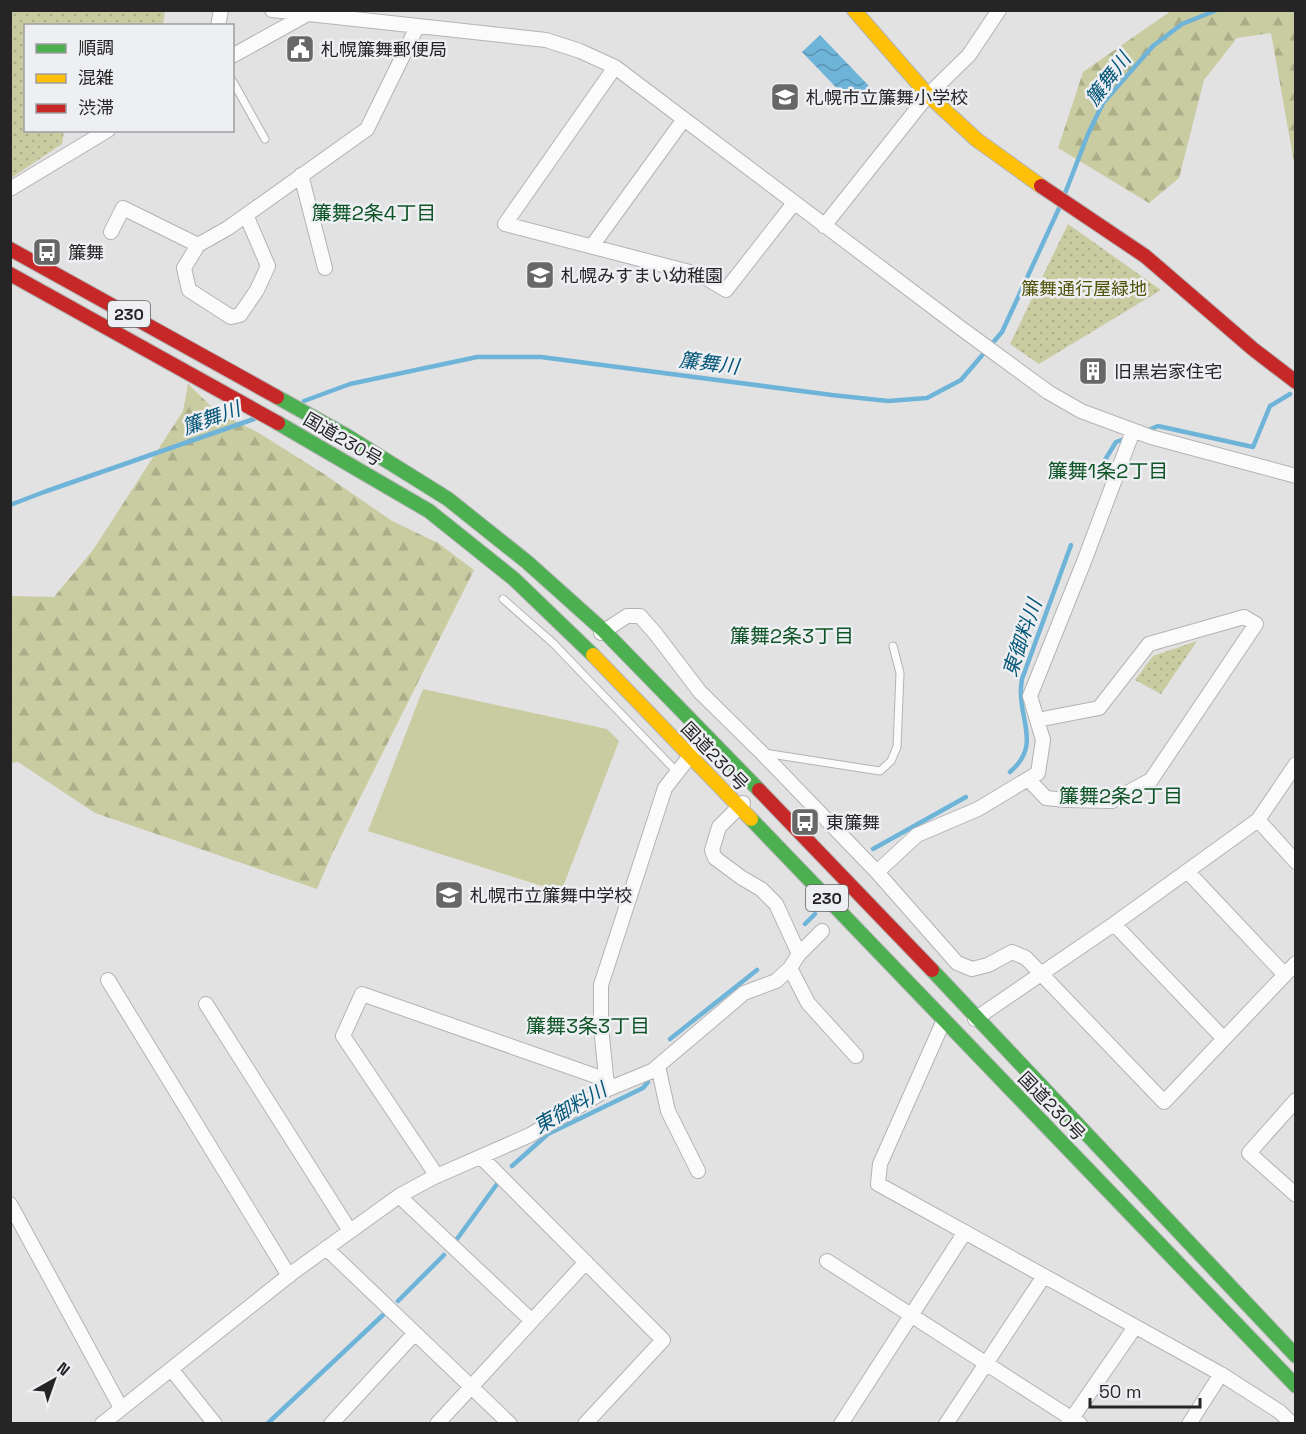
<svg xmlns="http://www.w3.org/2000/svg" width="1306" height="1434" font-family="'Space Grotesk','Noto Sans JP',sans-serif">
<defs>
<pattern id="forest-firs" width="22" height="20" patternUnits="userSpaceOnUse" patternTransform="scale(1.5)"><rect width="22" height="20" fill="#c9cba1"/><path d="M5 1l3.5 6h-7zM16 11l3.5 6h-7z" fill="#acae8a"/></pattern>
<pattern id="park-dots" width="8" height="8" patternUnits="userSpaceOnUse" patternTransform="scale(1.5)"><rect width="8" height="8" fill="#c9cba1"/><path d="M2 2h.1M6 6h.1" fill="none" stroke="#acae8a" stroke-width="1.8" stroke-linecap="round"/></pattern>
<pattern id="water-waves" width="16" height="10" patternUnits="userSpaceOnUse" patternTransform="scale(1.5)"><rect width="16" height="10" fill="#6eb4d9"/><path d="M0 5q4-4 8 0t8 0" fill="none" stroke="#5a92b0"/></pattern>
</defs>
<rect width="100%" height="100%" fill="#e2e2e3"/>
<path fill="url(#forest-firs)" d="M1291 10 1296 15 1295 168 1271 33 1237 38 1204 80 1179 178 1149 203 1058 148 1083 72 1171 11Z
M188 384 217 412 259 433 324 474 392 521 438 543 474 570 332 854 317 889 95 813 18 762 11 763V596L54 597 93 550 183 411Z"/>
<path fill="url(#park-dots)" d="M11 10 165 11 163 25 26 26V130L64 131 62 144 11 178Z
M1068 224 1161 290 1039 364 1010 344Z
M1197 641 1161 694 1135 680 1153 656Z"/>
<path fill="#c9cba1" d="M423 689 607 729 619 741 561 892 368 831Z"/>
<path fill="url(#water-waves)" d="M820 35 869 86 851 103 802 52Z"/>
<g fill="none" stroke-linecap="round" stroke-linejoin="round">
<path stroke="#6eb4d9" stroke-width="4.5" d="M1064 196 1088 134 1103 103 1153 46 1182 24 1217 10
M304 401 350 384 477 357H541L832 395 888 401 927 398 961 380 1002 332 1061 204
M1146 431 1158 426 1253 447 1270 406 1290 394
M1100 468 1116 442 1127 438
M10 505 44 492 254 419
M1010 772C1044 743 1015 717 1022 679L1071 545
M873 849 966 797
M805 924 815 914
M670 1039 757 970
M512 1166 548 1134 643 1088 648 1082
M457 1239 497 1184
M398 1301 444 1255
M267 1424 383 1315"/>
<g stroke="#b3b3b4" stroke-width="9">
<path id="lane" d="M232 80 265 139
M503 599 553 643 677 772
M764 753 880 771 891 761 897 747 900 673 893 646"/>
</g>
<g stroke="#b3b3b4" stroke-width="16">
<path id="street" d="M272 10 546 40 580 51 615 67 962 329 1048 392 1081 411 1151 437 1296 476
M218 26 221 10
M232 56 306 15
M615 67 505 224 701 275 726 290 794 203
M301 175 325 268
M10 189 108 130
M246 215 268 266 257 290 240 315 231 317 189 290 184 268 198 245 228 228 367 129 417 27
M824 226 928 95 969 55 999 10
M111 232 123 208 198 245
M592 246 684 119
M601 633 627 616H640L655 633 700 692 761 752 877 872 957 963 972 969 988 965 1012 952 1026 958 1164 1102 1296 963
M1028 779 1046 798 1066 800 1112 801 1151 780 1256 624 1244 617 1149 644 1099 708 1037 720
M743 803 719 827 712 850 715 858 742 878 761 889 776 904 799 954
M1258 820 1296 862
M1187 871 1285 975
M877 872 917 835 978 809 1038 773 1043 740 1030 696 1085 559 1133 431
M1114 924 1224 1039
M790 968 808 1003 856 1056
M108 980 289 1276
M206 1004 350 1231
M975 1019 1114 924 1258 820 1296 764
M944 1020 880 1164 878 1184 1221 1374
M658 1066 668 1111 698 1171
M607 1086 601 1027V985L665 788 694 751
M1296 1100 1249 1153 1296 1195
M481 1157 663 1340 585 1424
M437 1176 343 1036 362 994 607 1080
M399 1196 531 1320
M10 1204 121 1408
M326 1248 510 1424
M827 1261 1080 1424
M171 1369 215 1424
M102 1424 292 1273 399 1196 432 1178 530 1135 608 1089 652 1071 744 993 776 981 790 968 799 954 822 931
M331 1424 415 1333
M437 1424 586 1262
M841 1424 965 1232
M946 1424 1044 1276
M1068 1424 1135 1327
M1189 1424 1221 1374 1280 1412 1292 1424"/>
</g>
<g stroke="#b3b3b4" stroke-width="16">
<path id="fast" d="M277 397 347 436 448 499 527 562 604 631 759 790
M278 423 429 511 514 579 593 655
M751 819 1296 1386
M932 970 1296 1356"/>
</g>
<g stroke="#b3b3b4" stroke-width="16">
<path id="slow" d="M854 10 928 95 977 140 1041 186
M593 655 751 819"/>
</g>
<g stroke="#b3b3b4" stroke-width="16">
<path id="jam" d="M1041 186 1145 256 1253 349 1296 382
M10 249 277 397
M10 274 278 423
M759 790 932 970"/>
</g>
<use href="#lane" stroke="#fbfbfb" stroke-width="7"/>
<use href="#street" stroke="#fbfbfb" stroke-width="14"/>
<use href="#fast" stroke="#4caf50" stroke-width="14"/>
<use href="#slow" stroke="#ffc107" stroke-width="14"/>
<use href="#jam" stroke="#c62828" stroke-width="14"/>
</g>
<defs>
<g id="civic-square" transform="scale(1.5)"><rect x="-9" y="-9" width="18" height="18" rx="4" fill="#676768" stroke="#eeeff2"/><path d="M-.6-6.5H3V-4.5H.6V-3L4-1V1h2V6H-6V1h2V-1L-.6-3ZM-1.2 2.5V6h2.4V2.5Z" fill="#fff"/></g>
<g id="school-square" transform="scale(1.5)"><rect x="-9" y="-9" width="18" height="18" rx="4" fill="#676768" stroke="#eeeff2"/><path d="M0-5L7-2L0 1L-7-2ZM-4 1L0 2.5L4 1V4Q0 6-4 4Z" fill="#fff"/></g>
<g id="bus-square" transform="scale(1.5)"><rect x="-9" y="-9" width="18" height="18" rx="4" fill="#676768" stroke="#eeeff2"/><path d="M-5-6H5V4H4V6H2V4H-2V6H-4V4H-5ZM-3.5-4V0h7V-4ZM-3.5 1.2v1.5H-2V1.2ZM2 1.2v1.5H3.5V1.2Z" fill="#fff"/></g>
<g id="building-square" transform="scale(1.5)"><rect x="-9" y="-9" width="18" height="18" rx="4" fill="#676768" stroke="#eeeff2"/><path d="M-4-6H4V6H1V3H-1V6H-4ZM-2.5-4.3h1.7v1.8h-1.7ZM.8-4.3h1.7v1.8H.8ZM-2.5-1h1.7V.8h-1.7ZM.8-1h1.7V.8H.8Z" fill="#fff"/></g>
</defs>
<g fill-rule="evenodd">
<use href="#civic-square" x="300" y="49"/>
<use href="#school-square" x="785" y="97"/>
<use href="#bus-square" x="47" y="252"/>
<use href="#school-square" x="540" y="275"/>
<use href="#building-square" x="1093" y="371"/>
<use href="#bus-square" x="805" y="822"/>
<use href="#school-square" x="449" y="895"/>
</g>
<g text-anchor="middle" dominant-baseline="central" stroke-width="5" stroke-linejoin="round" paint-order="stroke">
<g fill="#eeeff2" stroke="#616263" stroke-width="1.5">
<rect x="108" y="301" width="42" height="26" rx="4.5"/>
<rect x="806" y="885" width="42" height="26" rx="4.5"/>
</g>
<g font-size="16" font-weight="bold" fill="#252526">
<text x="129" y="314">230</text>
<text x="827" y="898">230</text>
</g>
<g font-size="18" fill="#252526" stroke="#eeeff2" text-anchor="start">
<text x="321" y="49">札幌簾舞郵便局</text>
<text x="806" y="97">札幌市立簾舞小学校</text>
<text x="68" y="252">簾舞</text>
<text x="561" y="275">札幌みすまい幼稚園</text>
<text x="1114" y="371">旧黒岩家住宅</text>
<text x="826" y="822">東簾舞</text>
<text x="470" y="895">札幌市立簾舞中学校</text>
</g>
<g font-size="18" fill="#505309" stroke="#eeeff2">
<text x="1084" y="288">簾舞通行屋緑地</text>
</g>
<g font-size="18" fill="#252526" stroke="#eeeff2">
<text transform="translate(343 439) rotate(30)">国道230号</text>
<text transform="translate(715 756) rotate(46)">国道230号</text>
<text transform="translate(1052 1106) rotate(46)">国道230号</text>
</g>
<g font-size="20" font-style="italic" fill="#055779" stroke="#eeeff2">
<text transform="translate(1108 79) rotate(-53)">簾舞川</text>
<text transform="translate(709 363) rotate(7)">簾舞川</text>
<text transform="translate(211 418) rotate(-20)">簾舞川</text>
<text transform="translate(1022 638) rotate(-71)">東御料川</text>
<text transform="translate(570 1108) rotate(-30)">東御料川</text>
</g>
<g font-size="20" fill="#0e5426" stroke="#eeeff2">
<text x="374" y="213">簾舞2条4丁目</text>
<text x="1108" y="471">簾舞1条2丁目</text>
<text x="792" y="636">簾舞2条3丁目</text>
<text x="1121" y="796">簾舞2条2丁目</text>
<text x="588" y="1026">簾舞3条3丁目</text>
</g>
</g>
<rect width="1306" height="1434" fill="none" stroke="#252526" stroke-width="24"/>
<rect x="24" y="24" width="210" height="108" fill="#eeeff2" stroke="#9e9ea0" stroke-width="1.5"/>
<rect x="36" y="44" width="30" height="9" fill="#4caf50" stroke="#9e9ea0" stroke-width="1.5"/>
<text x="78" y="54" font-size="18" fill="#252526">順調</text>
<rect x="36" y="74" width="30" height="9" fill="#ffc107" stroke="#9e9ea0" stroke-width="1.5"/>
<text x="78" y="84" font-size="18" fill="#252526">混雑</text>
<rect x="36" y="104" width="30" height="9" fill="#c62828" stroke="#9e9ea0" stroke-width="1.5"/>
<text x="78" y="114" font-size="18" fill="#252526">渋滞</text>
<g transform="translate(54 1380) rotate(40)" stroke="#eeeff2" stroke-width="4.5" paint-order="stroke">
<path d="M0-4.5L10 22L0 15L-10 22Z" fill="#252526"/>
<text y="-9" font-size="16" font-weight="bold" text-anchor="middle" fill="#252526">N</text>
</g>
<path d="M1090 1398v9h110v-9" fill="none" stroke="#252526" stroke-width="3"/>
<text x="1099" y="1398" font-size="18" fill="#252526" stroke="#eeeff2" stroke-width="4.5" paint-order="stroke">50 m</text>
</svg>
